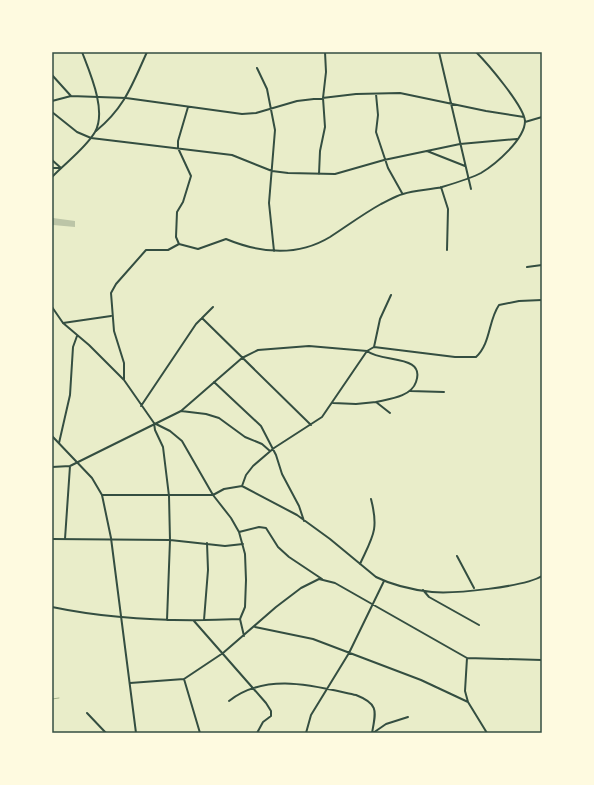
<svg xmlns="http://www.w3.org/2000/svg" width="594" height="785" font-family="Commissioner,sans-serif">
<rect width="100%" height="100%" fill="#e9edc9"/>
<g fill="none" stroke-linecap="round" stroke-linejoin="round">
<path stroke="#a3b18a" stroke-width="1" d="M52 699 59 698"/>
</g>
<path fill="#bcc5a7" d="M53 218 75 221V227L53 225Z"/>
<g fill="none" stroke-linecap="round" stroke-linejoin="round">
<path stroke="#344e41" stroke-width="2" d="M439 52 471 189
M257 68 267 89 275 130 269 203 274 251
M52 75 71 96
M376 94 378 115 376 132 388 168 402 193
M52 101 71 96 126 98 242 114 256 113 297 101 356 94 400 93 486 111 524 117
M188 107 178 141V148L191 176 183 202 177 212 176 237 179 244 198 249 226 239C260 253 297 257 330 237 347 226 363 214 381 204 388 201 395 196 403 194 415 190 429 190 442 187 452 184 472 178 481 173 496 164 525 139 525 121 524 106 487 63 476 52
M52 112 77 132 91 138 232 155 272 171 288 173 335 174 384 160 460 144 517 139
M525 122 542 117
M96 131C125 107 132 85 147 52
M427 151 465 166
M52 160 61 168
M52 168H60
M319 174 320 151 325 127 323 98 326 72 325 52
M441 187 448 209 447 250
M527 267 542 265
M52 307 63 323 89 345 124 380 154 423 170 431 182 441 213 495 231 518 239 532 245 554 246 580 245 607 240 619C176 622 114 620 52 607
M202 318 311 425
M63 323 111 316
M374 347 455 357H476C491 343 488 321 499 305L519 301 542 300
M124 380V363L114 331 111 293 116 284 146 250H168L179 244
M214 382 261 426 276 455 282 474 299 506 304 521
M410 391 444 392
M333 403 356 404 376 402 390 413
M141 406 196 324 213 307
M181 411 206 414 219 418 245 437 262 444 270 451
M154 423 155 430 163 447 169 496 170 540 167 620
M59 443 70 395 73 347 77 336
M52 467 70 466 181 411 242 358 258 350 309 346 367 351 374 347 380 319 391 295
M242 486 246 475 253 466 274 448 322 417 367 351C382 363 426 354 416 382 411 397 389 399 376 402
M102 495H213L224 489 242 486 297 515 330 539 376 577C392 585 414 590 432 592 454 594 524 587 542 576
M239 532 259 527 266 528 278 547 289 557 322 579
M52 539 170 540 225 546 243 544
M65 539 70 466
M457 556 474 588
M360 564C373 536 379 530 371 499
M423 590 429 597 479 625
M240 619 244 636
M204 620 208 570 207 543
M194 621 266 703 271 711V716L263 722 257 733
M255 627 313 639 421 680 468 702
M467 658 465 691 468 702 487 733
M184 679 200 733
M130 683 184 679 223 653 276 607 301 588 319 579 335 583 467 658 542 660
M229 701C266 672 314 686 356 695 379 704 376 711 372 733
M87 713 106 733
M306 733 311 715 349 653 384 581
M373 733 386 724 408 717"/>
<path stroke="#344e41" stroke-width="2" d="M52 177C65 163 85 149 95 132 107 111 90 73 82 52
M52 436 92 478 102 495 111 538 136 733"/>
</g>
<rect width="594" height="785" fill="none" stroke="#fefae0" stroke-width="106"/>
<rect x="53" y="53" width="488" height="679" fill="none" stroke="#344e41" stroke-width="1.5"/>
</svg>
